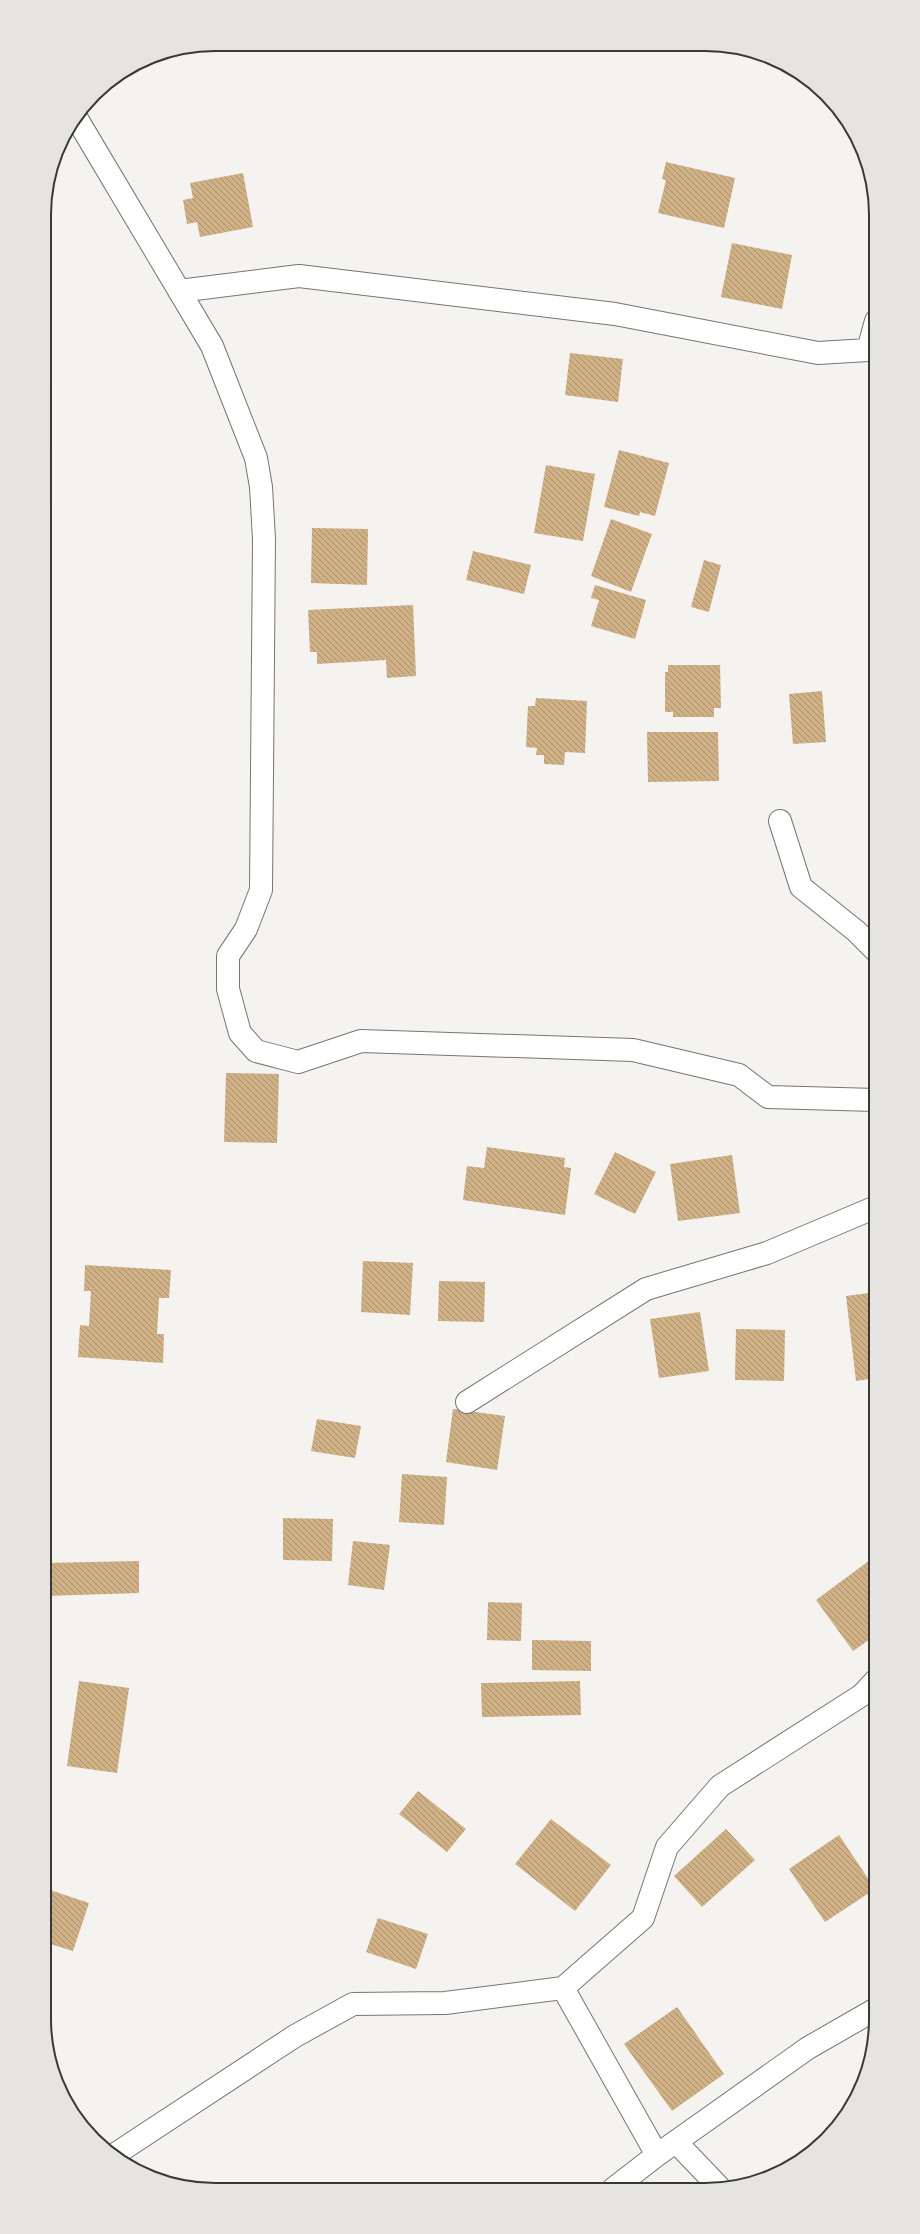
<svg xmlns="http://www.w3.org/2000/svg" width="920" height="2234" font-family="'Space Grotesk',sans-serif">
<defs>
<pattern id="building-back-hatch" width="6" height="6" patternUnits="userSpaceOnUse"><rect width="6" height="6" fill="#d0b085"/><path d="M-1 5l2 2M0 0l6 6M5-1l2 2" fill="none" stroke="#aa906e"/></pattern>
</defs>
<rect width="100%" height="100%" fill="#f5f3f0"/>
<path fill="url(#building-back-hatch)" d="M666 162 735 178 724 228 658 213 666 180 662 179Z
M243 173 253 227 200 237 197 222 187 224 183 200 193 198 190 183Z
M732 243 792 255 782 309 721 297Z
M570 353 623 359 618 402 565 395Z
M619 450 669 463 655 516 640 512 639 516 604 507Z
M546 465 595 474 583 541 534 533Z
M611 519 652 534 631 592 591 576Z
M312 528 368 529 367 585 311 583Z
M473 551 531 565 524 594 466 580Z
M704 560 721 565 709 612 691 607Z
M595 585 646 600 635 639 591 626 599 600 591 598Z
M413 605 416 676 387 678 386 660 317 664V652H310L308 610Z
M668 665H720L721 708H714V717H673V712H665V672H668Z
M822 691 826 742 793 744 789 694Z
M536 698 587 701 585 753 565 752 564 765 544 764V755H536L537 748 526 747 528 706H535Z
M647 732H718L719 781 648 782Z
M226 1073 279 1074 277 1143 224 1142Z
M487 1147 565 1158 564 1167 571 1168 565 1215 463 1200 467 1166 484 1168Z
M615 1152 656 1172 635 1214 594 1194Z
M732 1155 740 1213 678 1221 670 1164Z
M363 1261 413 1263 410 1315 361 1312Z
M85 1265 171 1270 169 1298H159L157 1334H164L163 1363 78 1357 80 1325 89 1326 91 1291H84Z
M439 1281 485 1282 484 1322 438 1321Z
M876 1292V1378L856 1381 846 1296Z
M700 1312 709 1371 659 1378 650 1319Z
M736 1329 785 1330 784 1381 735 1380Z
M453 1409 505 1416 497 1470 446 1462Z
M317 1419 361 1426 355 1458 311 1451Z
M402 1474 447 1477 444 1525 399 1522Z
M283 1518 333 1519 332 1561 283 1560Z
M353 1541 390 1545 384 1590 348 1585Z
M870 1560 876 1567V1635L853 1651 816 1600Z
M139 1561V1593L44 1596V1563Z
M488 1602 522 1603 521 1641 487 1640Z
M532 1640 591 1641V1671L532 1670Z
M79 1681 129 1688 117 1773 67 1766Z
M580 1681 581 1715 482 1717 481 1683Z
M418 1791 466 1829 447 1852 399 1814Z
M551 1819 611 1865 575 1911 515 1864Z
M726 1829 755 1860 702 1907 674 1876Z
M839 1835 875 1889 825 1922 789 1869Z
M44 1888 89 1903 73 1951 44 1942Z
M378 1918 428 1934 416 1969 366 1952Z
M677 2007 724 2074 672 2111 624 2044Z
M803 2154 805 2156 786 2169H785Z"/>
<g fill="none" stroke-linecap="round" stroke-linejoin="round">
<g stroke="#777573" stroke-width="24">
<path id="minor" d="M77 119 212 346 256 458 261 487 264 539 261 890 246 929 228 956V989L240 1033 256 1051 298 1062 361 1041 633 1050 739 1075 768 1097 876 1100
M179 291 299 276 615 314 818 353 868 350 876 321
M780 821 801 887 856 931 876 951
M467 1402 646 1289 767 1253 876 1207
M563 1988 657 2155
M676 2142 720 2188
M114 2155 295 2036 353 2004 445 2003 563 1988 643 1918 667 1847 720 1786 862 1695 876 1680
M613 2189 657 2155 808 2048 876 2009"/>
</g>
<use href="#minor" stroke="#fff" stroke-width="22"/>
</g>
<path d="M0 0H920V2234H0ZM215 51H705A164 164 0 0 1 869 215V2019A164 164 0 0 1 705 2183H215A164 164 0 0 1 51 2019V215A164 164 0 0 1 215 51Z" fill="#e6e4e1" fill-rule="evenodd"/>
<path fill="none" stroke="#3a3938" stroke-width="2" d="M215 51H705A164 164 0 0 1 869 215V2019A164 164 0 0 1 705 2183H215A164 164 0 0 1 51 2019V215A164 164 0 0 1 215 51Z"/>
</svg>
